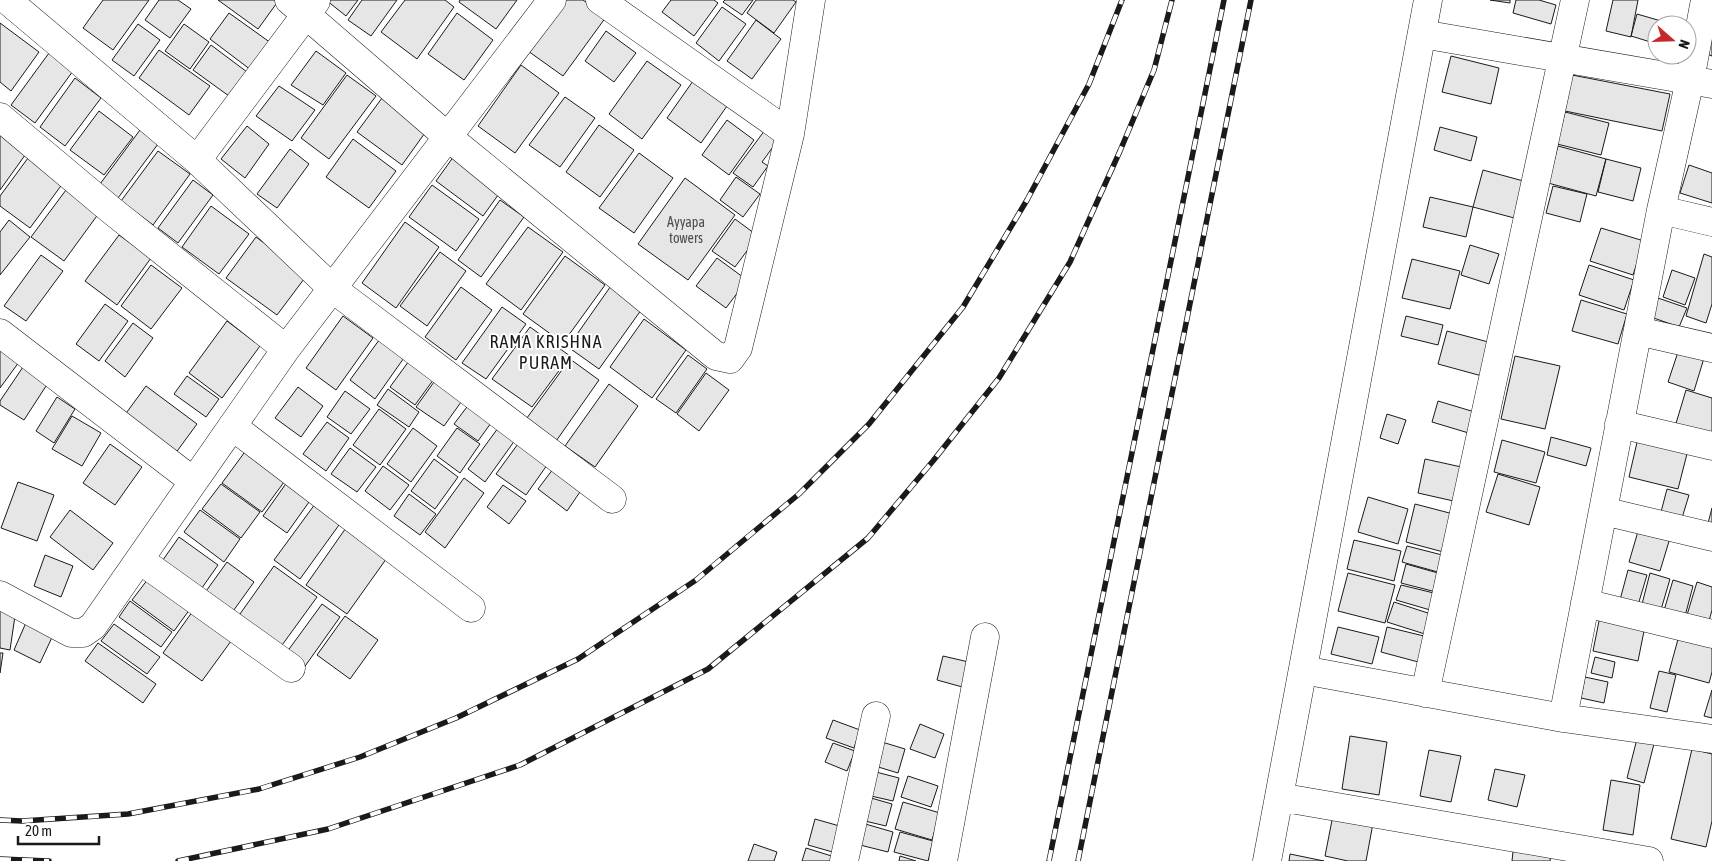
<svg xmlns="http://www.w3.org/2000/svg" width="1712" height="861" font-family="'Asap Condensed',sans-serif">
<rect width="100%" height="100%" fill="#fff"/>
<path fill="#e6e6e6" stroke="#1a1a1a" d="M103 0H149L113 50 83 28Z
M159 0H178L191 9 170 38 145 20Z
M218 0H279L258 29Z
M326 0H358L346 16Z
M362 0H397L371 36 348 20Z
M405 0H445L454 7 417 59 381 32Z
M460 0H517L496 29 459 2Z
M564 0H583L606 17 563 76 528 51Z
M671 0H714L718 3 694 36 662 12Z
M725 0H753L742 15 723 2Z
M756 0H793L796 2 774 33 747 13Z
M1490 0H1510V3Z
M1516 0H1539L1556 5 1551 24 1513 13Z
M1613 0H1638L1631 37 1606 31Z
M722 7 746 24 719 61 696 43Z
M229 13 271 43 251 70 210 39Z
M457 13 493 40 464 80 428 54Z
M1637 14 1675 25H1657V44L1631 36Z
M756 20 781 39 752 79 727 61Z
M0 23 39 52 11 91 0 82Z
M138 24 160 40 134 76 112 60Z
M184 24 209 42 190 69 165 51Z
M606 31 636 53 614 82 585 61Z
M1712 40V56L1707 54Z
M211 45 247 72 229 96 193 70Z
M159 50 210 86 189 115 139 78Z
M316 51 346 73 323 105 291 85Z
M49 53 73 71 35 123 11 105Z
M1451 56 1499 68 1491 104 1442 92Z
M647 61 681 85 642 139 609 114Z
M521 65 559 93 515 153 478 126Z
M347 75 376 96 329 159 301 138Z
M1572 75 1670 94 1662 131 1565 111Z
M75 78 101 98 65 146 40 127Z
M693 81 727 106 701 143 667 118Z
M279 86 315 110 292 141 256 116Z
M565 97 595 118 560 167 529 145Z
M382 98 427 130 402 165 357 132Z
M99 111 133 137 104 175 70 150Z
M1565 112 1609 123 1601 155 1557 144Z
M727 120 754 140 729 175 702 155Z
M599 125 634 150 600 197 566 172Z
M247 126 269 144 245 178 221 159Z
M1440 127 1477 137 1471 161 1434 150Z
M140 130 158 144 118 198 100 184Z
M765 130 778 140 762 162 768 166 753 187 733 173Z
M0 134 28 151 0 190Z
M353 139 396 171 369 208 326 177Z
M1558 146 1606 159 1596 196 1548 183Z
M290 149 309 164 277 208 257 194Z
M158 151 190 174 153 225 121 201Z
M639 153 673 178 634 233 599 208Z
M454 156 501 191 483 216 436 181Z
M28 158 63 183 30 228 0 206V196Z
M1606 159 1641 168 1633 201 1598 192Z
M1689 165 1712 173V203L1680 193Z
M1483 170 1527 182 1518 219 1473 207Z
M736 177 760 194 743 217 720 200Z
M685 178 735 215 688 280 638 244Z
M193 180 213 195 178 243 158 228Z
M432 185 479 219 456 251 409 217Z
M1553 186 1587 194 1580 222 1546 213Z
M66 190 99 213 64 261 31 237Z
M1430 197 1473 207 1466 237 1423 227Z
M500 200 524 217 481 277 458 260Z
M211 206 249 234 219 274 182 247Z
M735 219 758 236 735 267 712 251Z
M9 220 30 237 0 275V232Z
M405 222 439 247 396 308 362 283Z
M528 227 563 252 521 310 486 284Z
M1601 228 1644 241 1633 275 1590 261Z
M119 235 151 258 117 305 85 281Z
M256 237 307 275 277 315 226 278Z
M1470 245 1499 254 1489 284 1461 275Z
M440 252 466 271 427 326 400 306Z
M1704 254 1712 257V304L1706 323 1686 316Z
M41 255 63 271 26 321 4 306Z
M565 256 605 285 563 343 523 314Z
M717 258 747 280 726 308 696 286Z
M1412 259 1460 271 1450 309 1402 298Z
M151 265 182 288 151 329 121 306Z
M1589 265 1634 280 1624 310 1579 295Z
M1672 270 1695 278 1685 305 1663 297Z
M613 283 644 306 599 369 568 347Z
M461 287 492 310 456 360 425 337Z
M1658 298 1687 308 1679 327 1651 317Z
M1581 300 1627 314 1618 344 1572 331Z
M105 304 128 321 99 361 76 344Z
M502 307 526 324 486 379 462 363Z
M343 316 373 338 336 390 306 368Z
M1406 316 1443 325 1438 345 1401 336Z
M644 319 686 350 652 398 610 367Z
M227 321 260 346 222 398 189 373Z
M133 323 153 338 125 377 105 361Z
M530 327 570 356 532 407 492 379Z
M1447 331 1492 343 1482 376 1438 364Z
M382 336 406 355 375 399 350 380Z
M0 348 19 362 0 388Z
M1679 349 1704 358 1694 391 1668 382Z
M414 354 439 372 415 405 390 387Z
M688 355 707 369 676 413 656 399Z
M1515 356 1560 366 1545 429 1501 419Z
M570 359 599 380 554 444 524 422Z
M23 367 48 383 24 420 0 405V401Z
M706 373 729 390 699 431 677 414Z
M439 375 466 395 444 426 416 407Z
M187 376 219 399 206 417 174 394Z
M609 384 638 406 595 467 565 446Z
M146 386 197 424 175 454 124 416Z
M298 387 323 406 301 437 275 418Z
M388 389 419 412 409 427 377 405Z
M1686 390 1712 398V441L1674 430Z
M345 391 370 409 351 434 327 417Z
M57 397 75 409 54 443 36 431Z
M473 399 496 416 478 441 454 424Z
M1438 401 1478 413 1472 434 1432 422Z
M379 409 406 429 380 465 353 445Z
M1387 414 1406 420 1398 444 1380 438Z
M72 416 101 433 82 466 52 449Z
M327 422 349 438 326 471 303 454Z
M501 424 518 436 485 482 468 469Z
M413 428 437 446 411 482 387 464Z
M457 428 480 444 460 473 437 456Z
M523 437 552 458 526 495 496 474Z
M1551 437 1591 448 1586 466 1547 455Z
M1638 438 1688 450 1678 489 1629 477Z
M1502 440 1545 452 1536 483 1494 472Z
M110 444 142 467 115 505 83 483Z
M350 448 376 467 357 492 331 474Z
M247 449 287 478 262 512 222 483Z
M434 459 458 477 435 509 411 491Z
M1425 459 1466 468 1458 502 1418 493Z
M556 465 584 486 567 511 538 489Z
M383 466 409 485 390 510 365 491Z
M1498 474 1540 487 1529 525 1486 512Z
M290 478 314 495 287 533 263 516Z
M464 478 484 493 445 548 425 532Z
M18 482 54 495 37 541 1 528Z
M221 484 260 512 241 538 202 509Z
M503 485 526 501 509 524 487 507Z
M1667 489 1689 495 1682 518 1661 512Z
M409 494 436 514 420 535 394 516Z
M1368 497 1408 509 1398 544 1358 532Z
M318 500 344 518 300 579 274 560Z
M1415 504 1461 516 1451 554 1406 542Z
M1712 508V529L1707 527Z
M70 510 113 543 93 570 50 537Z
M200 510 240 539 224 562 184 532Z
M348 525 389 555 347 614 306 585Z
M1639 528 1670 538 1660 571 1629 562Z
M179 537 218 565 197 595 158 567Z
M1354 540 1401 551 1394 581 1347 569Z
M1407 546 1450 557 1445 574 1402 562Z
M45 555 73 566 61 597 34 586Z
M227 562 254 582 231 614 204 594Z
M1406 564 1445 575 1440 593 1401 583Z
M274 566 317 597 277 652 235 621Z
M1628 570 1647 575 1638 605 1620 600Z
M1348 573 1395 585 1385 623 1338 611Z
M1650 573 1670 579 1660 613 1641 608Z
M148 579 190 609 174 631 132 600Z
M1673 580 1693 586 1684 620 1663 614Z
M1697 582 1712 587V610L1709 621 1687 615Z
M1401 585 1442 595 1437 612 1396 600Z
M130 601 172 632 161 647 119 617Z
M1394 602 1434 615 1428 635 1387 622Z
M322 604 340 617 303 669 284 656Z
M0 607 16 609 10 650 0 648Z
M195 608 234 637 202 681 163 653Z
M1601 611 1646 621 1638 661 1593 651Z
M345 616 378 640 350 679 317 655Z
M28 618 55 631 40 663 14 650Z
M114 624 160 657 147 674 101 641Z
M1338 627 1379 637 1372 664 1331 654Z
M1387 627 1428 637 1422 663 1381 652Z
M1680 632 1712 641V672L1709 683 1669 672Z
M98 643 156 684 143 703 85 661Z
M0 653H3L0 673Z
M943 656 973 663 966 688 937 680Z
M1595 657 1615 662 1612 678 1591 673Z
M1659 671 1676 675 1667 712 1650 708Z
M1585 677 1608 682 1604 703 1581 698Z
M1712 690V718L1704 716Z
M833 720 860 730 854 748 826 738Z
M920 724 944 734 935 758 910 749Z
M1639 731 1656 736 1644 783 1627 778Z
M1350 736 1387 742 1379 795 1342 789Z
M882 742 905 749 898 773 875 766Z
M833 743 855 751 847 771 825 762Z
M1692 749 1712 754V821L1706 847 1671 839Z
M1429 750 1461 756 1451 802 1420 796Z
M1495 769 1525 775 1517 807 1488 800Z
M876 772 899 778 893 801 871 796Z
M908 776 938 786 931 807 901 797Z
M1611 780 1640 785 1633 835 1603 830Z
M871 798 892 804 886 826 865 821Z
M903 802 940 813 932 840 895 829Z
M1334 810 1374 818 1366 861H1348L1325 856Z
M815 819 843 827 836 853 808 845Z
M862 823 893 832 888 852 856 844Z
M900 832 933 841 928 861 894 852Z
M1514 842 1552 848 1550 861H1512Z
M754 844 777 852 774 861H748Z
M806 848 838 858 837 861H802Z
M1290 854 1324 861H1289Z
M900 856 916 861H899Z"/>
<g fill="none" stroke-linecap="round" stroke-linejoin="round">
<g stroke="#1a1a1a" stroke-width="29">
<path id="minor" d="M7 0 197 160 333 289 612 499
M289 0 448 137 716 356 730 359 738 348 790 134 811 0
M600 0 790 134
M1422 34 1712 84
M0 117 111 210 286 349
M197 160 316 1
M1661 210 1712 222
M1638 331 1712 348
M0 333 193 481
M1619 424 1712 446
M232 426 471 608
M1603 511 1712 537
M140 560 291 668
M0 595 71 633H83L93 626 286 349 552 0
M1585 603 1712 634
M1303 670 1563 718 1661 210 1690 80 1705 0
M1425 693 1575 0
M1563 718 1712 739
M1279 797 1649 861
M844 861 876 716
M943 861 985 637
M1267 861 1428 0"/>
</g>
<use href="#minor" stroke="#fff" stroke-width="28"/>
<g stroke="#1a1a1a" stroke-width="5.5">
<path id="rail" d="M0 820 22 821 128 814 259 789 360 757 456 718 578 659 696 580 799 494 869 424 963 307 1027 200 1089 84 1122 0
M0 859 49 861
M178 861 328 829 520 765 708 669 868 538 933 461 999 378 1070 262 1120 151 1154 70 1172 0
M1049 861 1224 0
M1078 861 1251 0"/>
</g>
<use href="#rail" stroke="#fff" stroke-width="4" stroke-dasharray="11" stroke-linecap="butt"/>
</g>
<g text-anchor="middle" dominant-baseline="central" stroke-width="4" stroke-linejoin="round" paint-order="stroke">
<g font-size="14" fill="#4d4d4d">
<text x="686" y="222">Ayyapa<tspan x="686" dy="16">towers</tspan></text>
</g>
<g font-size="18" letter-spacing="1" fill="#1a1a1a" stroke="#fff">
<text x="546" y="341">RAMA KRISHNA<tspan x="546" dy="21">PURAM</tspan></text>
</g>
</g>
<g transform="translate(1672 40) rotate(110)"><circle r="24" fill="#ffffff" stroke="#a3a3a3"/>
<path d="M0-4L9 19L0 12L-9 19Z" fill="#c62828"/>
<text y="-8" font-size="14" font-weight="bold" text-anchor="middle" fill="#1a1a1a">N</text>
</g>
<path d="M18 836v8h81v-8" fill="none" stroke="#1a1a1a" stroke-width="2.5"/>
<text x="25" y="836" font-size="15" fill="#1a1a1a" stroke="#ffffff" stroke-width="4" paint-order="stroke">20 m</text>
</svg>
